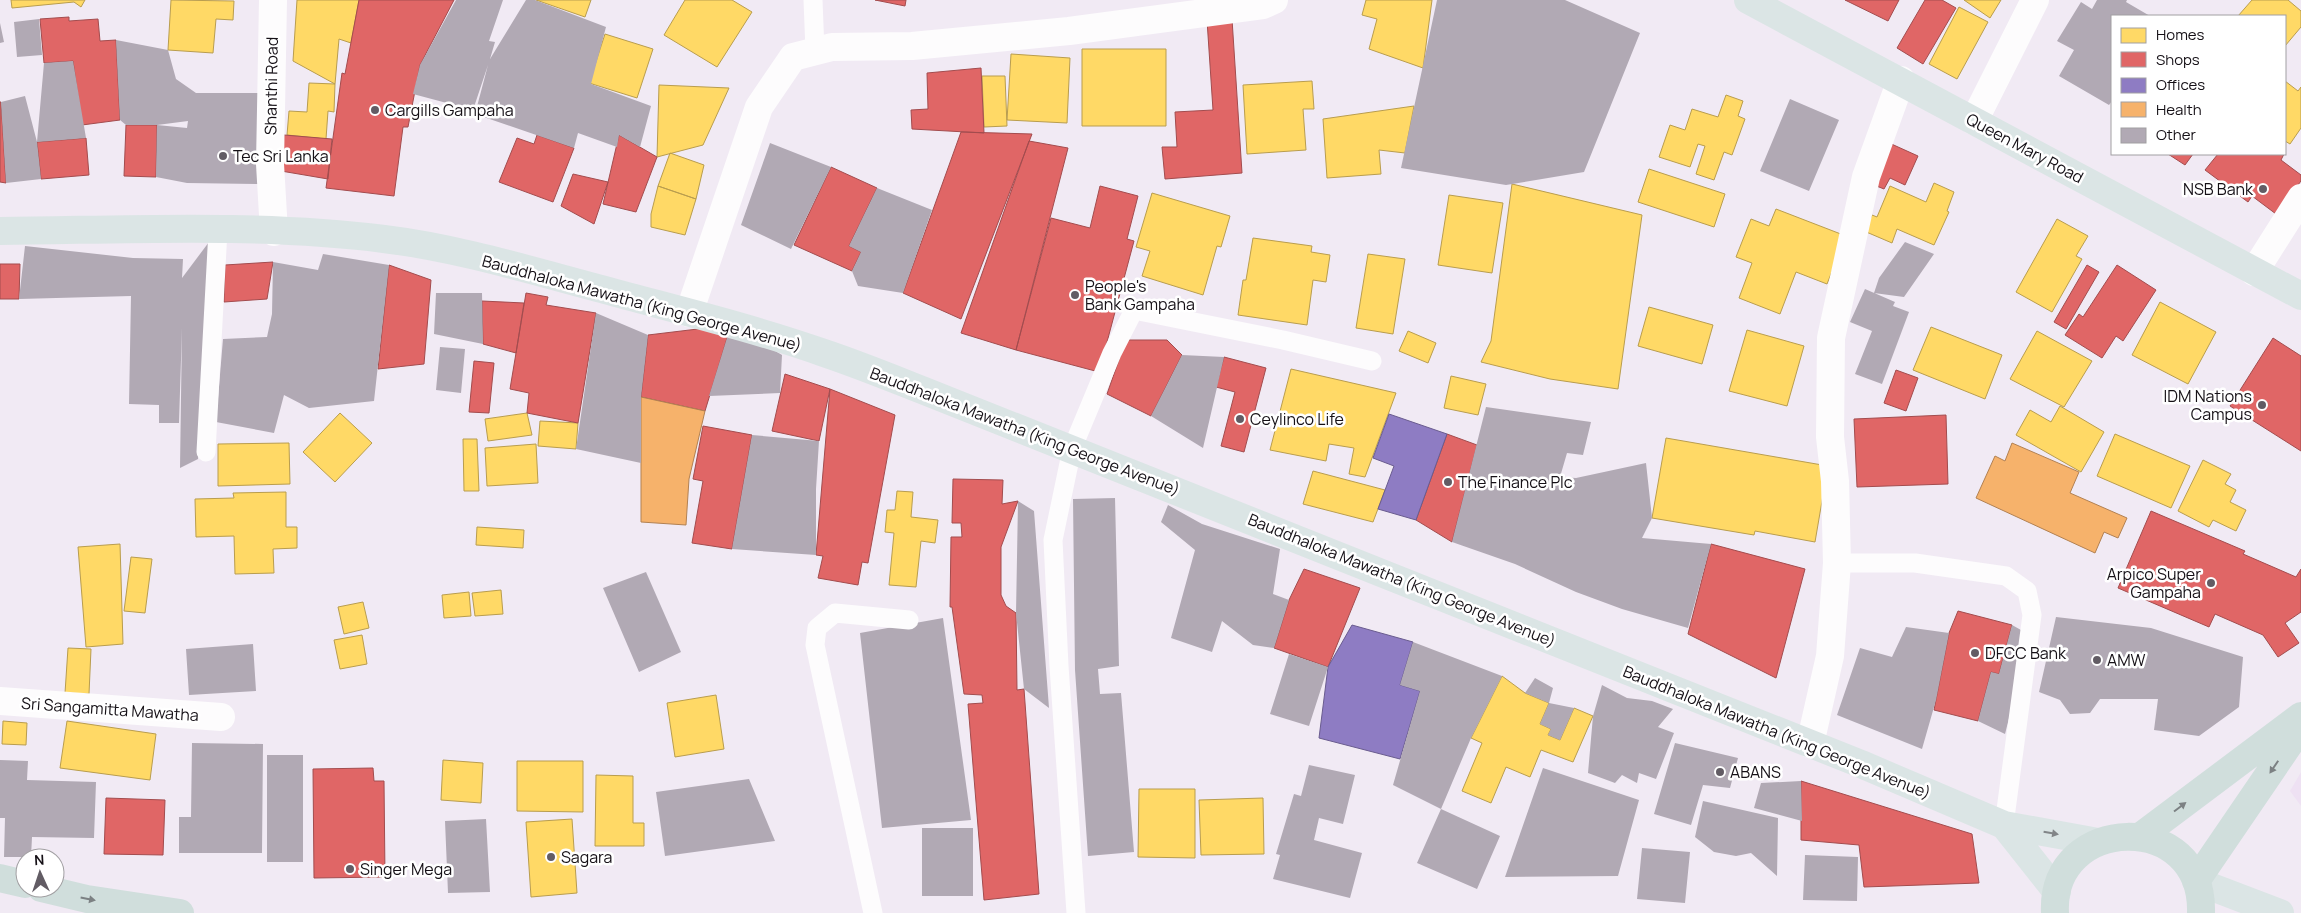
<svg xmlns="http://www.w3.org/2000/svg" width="2301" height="913" font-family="Manrope,sans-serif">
<rect width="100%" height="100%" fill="#f1eaf4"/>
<path fill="#eee1f3" d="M2301 772V806L2290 791Z"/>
<path fill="#ffd966" stroke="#b99d4e" d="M11 0H85L81 7 74 2 12 8Z
M171 0 234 1 233 20 216 19 213 53 168 50Z
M297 0H359L351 43 339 39 335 84 293 61Z
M536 0H591L585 17Z
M685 0H732L752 12 717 67 664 35Z
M1366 0H1432L1423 68 1369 49 1377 19 1362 15Z
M1964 0H2001L1990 18Z
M2252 0H2288L2301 11V27L2285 46V16H2238Z
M1959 7 1988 22 1957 79 1929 64Z
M605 34 653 49 637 98 589 83Z
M1082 49H1166V126H1082Z
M1011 54 1070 58 1067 123 1007 120Z
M982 76H1005L1007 126 984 127Z
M1312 81 1314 109H1303L1306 150 1247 154 1243 85Z
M2285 81 2298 91 2301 87V128L2290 144 2285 141Z
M309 83 335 84 334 112 328 111 326 139 287 135 289 111 307 112Z
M659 85 729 88 703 145 657 157Z
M1726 95 1743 101 1738 116 1745 119 1732 155 1724 152 1714 180 1696 174 1705 146 1698 144 1690 167 1659 157 1670 125 1685 130 1692 109 1718 117Z
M1414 106 1405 153 1379 150 1381 174 1327 178 1323 119Z
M670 153 704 165 696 199 658 186Z
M1649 169 1725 194 1714 227 1638 202Z
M1934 183 1954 192 1947 211 1949 212 1934 245 1897 229 1892 243 1864 231 1872 215 1877 217 1890 186 1926 202Z
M1512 184 1642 215 1618 389 1550 379 1481 362 1491 341Z
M658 186 696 199 685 235 651 227V214Z
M1152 193 1230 216 1221 247 1217 246 1203 295 1142 276 1150 251 1136 247Z
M1449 195 1503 203 1492 273 1438 265Z
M1776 209 1846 236 1827 284 1796 272 1780 314 1739 298 1752 263 1736 257 1751 219 1769 226Z
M2057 219 2088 236 2076 256 2082 259 2052 312 2016 292Z
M1253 238 1312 246 1311 252 1330 255 1326 282 1313 280 1307 325 1238 315 1243 280H1246Z
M1368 254 1405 259 1393 334 1356 328Z
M2160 302 2216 332 2188 384 2132 355Z
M1649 307 1713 325 1702 364 1638 346Z
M1931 327 2002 355 1985 399 1913 370Z
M1747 330 1804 346 1787 406 1729 391Z
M1408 331 1436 343 1428 363 1399 351Z
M2037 331 2092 361 2064 407 2010 379Z
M1291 369 1396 393 1365 477 1349 474 1354 448 1329 444 1326 461 1270 450Z
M1451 376 1486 384 1478 415 1444 408Z
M2060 406 2104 432 2081 472 2016 435 2030 410 2051 422Z
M340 413 372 443 335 482 303 452Z
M527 413 532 435 488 441 485 419Z
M540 421 578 423 576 449 538 446Z
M2115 434 2190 466 2171 508 2097 476Z
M1666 438 1828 466 1815 542 1755 531 1754 535 1652 518Z
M463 439H477L479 491H464Z
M289 443 290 484 218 486V444Z
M536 444 538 483 487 486 485 448Z
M2203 460 2231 474 2225 484 2236 490 2230 502 2246 510 2236 531 2213 520 2209 527 2178 511Z
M1313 471 1385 490 1373 522 1303 504Z
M897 491 913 492 911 517 938 520 935 543 921 541 916 587 889 585 894 533 885 532 887 510H895Z
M286 492V527H297V548L273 549 274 573 235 574 234 536 196 537 195 499 234 498 233 493Z
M477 527 524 530 523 548 476 545Z
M120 544 123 644 86 647 78 547Z
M131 557 152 559 145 613 124 611Z
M501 590 503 614 475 616 472 593Z
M469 592 471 616 444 618 442 595Z
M363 602 369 628 344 634 338 607Z
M362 635 367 664 340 669 334 640Z
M68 648 91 649 89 694 65 693Z
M1502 676 1525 693 1549 703 1540 724 1551 729 1548 735 1560 740 1574 708 1593 716 1573 762 1541 750 1530 777 1506 767 1491 803 1462 791 1482 743 1471 738Z
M716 695 724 749 675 757 667 703Z
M3 721 27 723 26 745 2 744Z
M67 721 156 734 150 780 60 768Z
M443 760 483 763 481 803 441 800Z
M517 761H583V812L517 811Z
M596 775 633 776V823H644V846H595Z
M1139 789H1195V858L1138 857Z
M1263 798 1264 854 1201 855 1199 800Z
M572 819 577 893 531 897 526 822Z"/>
<path fill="#e06666" stroke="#a34c4e" d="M359 0H454L420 65 408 127H403L394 196 326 188 342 73 345 74Z
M875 0H906L905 6Z
M1845 0H1899L1888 21Z
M1925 0H1942L1956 8 1923 64 1897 48Z
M69 17V21L98 19 100 41 116 40 120 120 82 125 73 61 44 63 40 19Z
M1232 19 1242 173 1165 179 1162 147H1177L1175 112 1213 110 1207 20Z
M981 68 984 133 912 129 911 110 928 109 927 73Z
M0 102H1L6 183 0 182Z
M126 125H157L156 177 124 176Z
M961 132 1032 134 961 319 903 293Z
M284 135 332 139 328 179 281 171Z
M537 135 574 148 553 202 499 182 517 138 534 144Z
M619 135 657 157 636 212 603 204Z
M86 138 89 175 41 179 37 142Z
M1029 141 1068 148 1016 350 961 333Z
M1887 142 1918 156 1905 185 1890 178 1884 189 1869 183Z
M2168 154H2193L2185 165Z
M2218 154H2284L2281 160 2301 175V181L2276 214 2252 196 2248 202 2205 170Z
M831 167 877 188 849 246 861 252 852 271 794 245Z
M573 174 608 182 594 224 561 206Z
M1100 186 1138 196 1127 239 1134 241 1099 372 1016 350 1051 218 1090 228Z
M273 262 267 299 224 302 225 265Z
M0 264H20L19 299H0Z
M389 265 431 280 424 364 378 369Z
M2087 265 2099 272 2066 329 2054 322Z
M2117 265 2156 290 2123 341 2116 336 2102 358 2065 335 2079 314 2083 317Z
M526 293 548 297 546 305 596 313 578 423 527 413 529 393 510 389Z
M482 301 524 303 516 353 483 344Z
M731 325 705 411 641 397 648 335Z
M2273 338 2301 356V451L2230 406Z
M1126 340H1167L1182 355 1151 416 1107 394Z
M1224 357 1266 368 1244 452 1221 446 1235 392 1216 387Z
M474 361 494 363 489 413 469 412Z
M1896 370 1918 378 1906 411 1884 403Z
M785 374 830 389 819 441 772 431Z
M830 389 895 415 868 563 862 562 858 585 818 578 823 556 816 555Z
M1946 415 1948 484 1857 487 1854 419Z
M703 426 752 435 732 549 692 543 703 481 693 479Z
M1447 434 1477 445 1452 542 1416 520Z
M953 479 1003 480 1002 504 1018 501 1001 547V595L1006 606 1016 613 1017 690 1024 689 1039 894 984 900 968 704 983 703 982 695 964 694 952 607H950L951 537H962L961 523H952Z
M2151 511 2245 551 2243 554 2296 577 2301 569V612L2285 623 2299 643 2278 657 2263 635 2215 614 2209 627 2118 588Z
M1711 544 1805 569 1776 678 1688 634Z
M1304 569 1360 588 1328 667 1274 648 1289 600Z
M1958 611 2012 625 1999 674 1991 672 1978 721 1934 710 1949 633Z
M373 768 374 781H384L385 877 314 878 313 769Z
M1801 781 1972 834 1979 883 1864 887 1859 845 1801 840Z
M106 798 165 800 163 855 104 854Z"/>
<path fill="#8e7cc3" stroke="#6a5c8f" d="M1389 414 1447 434 1416 520 1378 509 1394 466 1373 458Z
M1352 625 1413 642 1400 685 1420 691 1400 759 1319 738 1328 667Z"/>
<path fill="#f6b26b" stroke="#b28152" d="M641 397 705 411 689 479 686 525 641 522Z
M2012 443 2079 472 2070 493 2127 518 2118 538 2104 532 2095 553 1976 498 1995 456 2005 461Z"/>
<path fill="#b1a9b4" d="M456 0H503L489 41 495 42 490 59 526 0H535L606 27 591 84 651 106 640 147 619 135 617 147 578 133 574 148 475 114 488 65 473 110 413 94 420 65Z
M1437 0H1565L1640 33 1584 172 1506 185 1401 168Z
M2097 0H2127L2126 2 2150 16H2112V101L2109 105 2059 76 2074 50 2057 41 2081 2 2092 9Z
M39 19 42 55 17 57 14 22Z
M0 23 4 42 0 43Z
M116 40 168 50 176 79 196 93H263L258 184 187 183 156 177 157 125 187 128 188 121 157 125H126L120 120Z
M73 61 86 138 37 142 41 179 6 183 1 102 25 96 37 142 44 63Z
M1790 99 1839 120 1809 191 1760 171Z
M770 143 831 167 791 249 741 225Z
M877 188 932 210 903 293 858 286 852 271 861 252 849 246Z
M218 230 198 459 180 468 182 328 179 423H159V405L129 404 131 296 19 299 25 246 133 258 183 259 182 278Z
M1905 242 1934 254 1904 297 1874 293 1879 278Z
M323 254 389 265 374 401 309 408 284 395 274 433 216 422 223 339 267 337 272 314 273 262 318 270Z
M1865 289 1895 302 1893 306 1909 312 1882 384 1855 374 1872 331 1850 322Z
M436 293H482L483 344 434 334Z
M596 313 648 335 641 397V463L576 449Z
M731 325 782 355 780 393 709 396Z
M440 347 465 349 461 393 436 390Z
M1182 355 1224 357 1203 448 1151 416Z
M1486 407 1591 422 1583 455 1567 453 1560 477 1576 478 1646 463 1652 518 1642 538 1711 544 1688 628 1622 609 1576 592 1515 564 1452 542Z
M752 435 819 441 816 489V555L732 549Z
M1115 498 1119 666 1098 669 1100 694 1121 693 1134 852 1088 856 1075 670 1073 499Z
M1018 501 1034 511 1049 708 1024 689 1016 613Z
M1168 505 1202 524 1280 549 1273 594 1289 600 1274 648 1253 645 1222 621 1212 652 1171 638 1195 550 1161 522Z
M646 572 681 652 639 672 603 588Z
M2056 617 2151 628 2243 657 2239 707 2199 736 2154 730 2158 699H2100L2090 713 2070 714 2060 700 2039 692Z
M943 618 971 820 882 828 860 633Z
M2012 625 2030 635 2005 734 1978 721 1991 672 1999 674Z
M1906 627 1949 633 1936 700 1922 749 1837 715 1860 648 1892 657Z
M1413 642 1502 676 1471 738 1441 809 1393 785 1420 691 1400 685Z
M253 644 256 691 189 695 186 649Z
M1289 654 1328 667 1309 726 1270 714Z
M1535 678 1553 688 1549 703 1525 693Z
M1602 685 1627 698 1652 701 1673 709 1658 727 1674 733 1656 779 1639 773 1637 783 1622 775 1615 783 1588 773 1593 716Z
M1549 703 1574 708 1560 740 1548 735 1551 729 1540 724Z
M192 743 263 744 262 853H179V817H191Z
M1675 743 1738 758 1730 788 1703 785 1691 825 1654 814Z
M267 755H303V862H267Z
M0 760 28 761 27 780 96 782 94 838 32 837 31 857H4L5 818H0Z
M1309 765 1355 775 1343 824 1319 818 1314 840 1362 853 1350 898 1273 879 1280 855 1276 854 1294 794 1301 796Z
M1543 768 1639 800 1618 876 1505 877Z
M749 779 775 841 665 856 656 792Z
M1801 781 1802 821 1754 808 1761 783Z
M1703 801 1778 818 1777 876 1751 853 1736 856 1714 852 1695 837Z
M1441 809 1500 836 1477 889 1417 863Z
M486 819 490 892 448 893 445 821Z
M922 828H973V896H922Z
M1642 848 1690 852 1685 903 1637 899Z
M1805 855 1858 857 1857 901 1803 900Z"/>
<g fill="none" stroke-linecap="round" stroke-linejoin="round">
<path stroke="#fdfcfd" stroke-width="19" d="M813 0 815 51
M206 452 218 230
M1837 563H1915L2006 576 2027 591 2032 615 2004 825
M873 913 815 645 817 628 835 613 909 620
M1076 913 1059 666 1053 540 1072 449 1112 353 1134 310 1283 340 1372 361"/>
<path stroke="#fdfcfd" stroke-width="28" d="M273 0 270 164 274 232
M2254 272 2301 198
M689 313 759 107 793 57 832 47 912 46 1069 31 1263 5 1274 0
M0 701 221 717
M1810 744 1830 656 1837 563 1835 481 1830 437 1831 338 1866 177 1901 80"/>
<path stroke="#fdfcfd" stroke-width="28" d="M1974 121 2035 0"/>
<path stroke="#dbe5e5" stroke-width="28" d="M1748 0 2301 296
M0 231C127 230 257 223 384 239 458 248 533 271 605 290 678 310 753 328 824 353 857 364 889 377 922 390L1861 764 2004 825 2098 842
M2004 825 2057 892
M2196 881 2280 913"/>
<path stroke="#d0dedc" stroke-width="28" d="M2141 836 2301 716
M0 878 25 884
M2196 881 2301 727
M41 888 87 899 180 913
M2055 913C2050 814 2204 809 2201 913"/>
</g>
<defs><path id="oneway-solid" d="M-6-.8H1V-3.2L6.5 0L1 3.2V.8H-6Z" transform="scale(1.25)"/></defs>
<g fill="#7c8183">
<use href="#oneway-solid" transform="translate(2274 767) rotate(124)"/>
<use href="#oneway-solid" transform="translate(2180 807) rotate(-37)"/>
<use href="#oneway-solid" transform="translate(88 899) rotate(11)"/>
</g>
<use fill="#828588" href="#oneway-solid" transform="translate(2051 833) rotate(10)"/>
<g fill="#625c64" stroke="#fff" stroke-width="2">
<circle cx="375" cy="110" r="5"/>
<circle cx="223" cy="156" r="5"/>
<circle cx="2263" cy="189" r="5"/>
<circle cx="1075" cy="295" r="5"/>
<circle cx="2262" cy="405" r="5"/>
<circle cx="1240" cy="419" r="5"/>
<circle cx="1448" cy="482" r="5"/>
<circle cx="2211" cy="583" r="5"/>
<circle cx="1975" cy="653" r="5"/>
<circle cx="2097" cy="660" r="5"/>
<circle cx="1720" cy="772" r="5"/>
<circle cx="551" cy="857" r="5"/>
<circle cx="350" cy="869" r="5"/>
</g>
<g text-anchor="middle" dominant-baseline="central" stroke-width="5" stroke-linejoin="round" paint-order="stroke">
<g font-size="16" fill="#151016" stroke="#fff">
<text transform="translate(271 86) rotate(-89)">Shanthi Road</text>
<text transform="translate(2025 148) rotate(28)">Queen Mary Road</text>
<text transform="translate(642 303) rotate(15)">Bauddhaloka Mawatha (King George Avenue)</text>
<text transform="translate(1025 431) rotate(21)">Bauddhaloka Mawatha (King George Avenue)</text>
<text transform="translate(1402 580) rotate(22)">Bauddhaloka Mawatha (King George Avenue)</text>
<text transform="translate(110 709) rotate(4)">Sri Sangamitta Mawatha</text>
<text transform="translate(1777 732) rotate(22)">Bauddhaloka Mawatha (King George Avenue)</text>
</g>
<g font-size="16" fill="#151016" stroke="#fff" text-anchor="start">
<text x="385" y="110">Cargills Gampaha</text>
<text x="233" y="156">Tec Sri Lanka</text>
<text x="2253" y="189" text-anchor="end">NSB Bank</text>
<text x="1085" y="286">People's<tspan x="1085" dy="18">Bank Gampaha</tspan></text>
<text x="2252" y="396" text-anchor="end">IDM Nations<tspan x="2252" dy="18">Campus</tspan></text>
<text x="1250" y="419">Ceylinco Life</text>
<text x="1458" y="482">The Finance Plc</text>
<text x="2201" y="574" text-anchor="end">Arpico Super<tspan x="2201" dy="18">Gampaha</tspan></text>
<text x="1985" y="653">DFCC Bank</text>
<text x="2107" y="660">AMW</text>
<text x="1730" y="772">ABANS</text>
<text x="561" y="857">Sagara</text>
<text x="360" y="869">Singer Mega</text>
</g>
</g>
<rect x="2111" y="15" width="175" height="140" fill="#ffffff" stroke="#a19fa2"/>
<rect x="2121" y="28" width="25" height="15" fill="#ffd966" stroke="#a19fa2"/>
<text x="2156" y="40" font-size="15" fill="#151016">Homes</text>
<rect x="2121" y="52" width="25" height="15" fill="#e06666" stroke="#a19fa2"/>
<text x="2156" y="65" font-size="15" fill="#151016">Shops</text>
<rect x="2121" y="78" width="25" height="15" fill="#8e7cc3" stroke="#a19fa2"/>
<text x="2156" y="90" font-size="15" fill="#151016">Offices</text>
<rect x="2121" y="102" width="25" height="15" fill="#f6b26b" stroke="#a19fa2"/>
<text x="2156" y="115" font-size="15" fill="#151016">Health</text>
<rect x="2121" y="128" width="25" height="15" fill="#b1a9b4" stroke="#a19fa2"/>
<text x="2156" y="140" font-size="15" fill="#151016">Other</text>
<g transform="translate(40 873) rotate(357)"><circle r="24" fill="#ffffff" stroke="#a19fa2"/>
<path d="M0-4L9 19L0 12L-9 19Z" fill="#625c64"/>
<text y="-8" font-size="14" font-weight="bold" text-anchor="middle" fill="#151016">N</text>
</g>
</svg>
